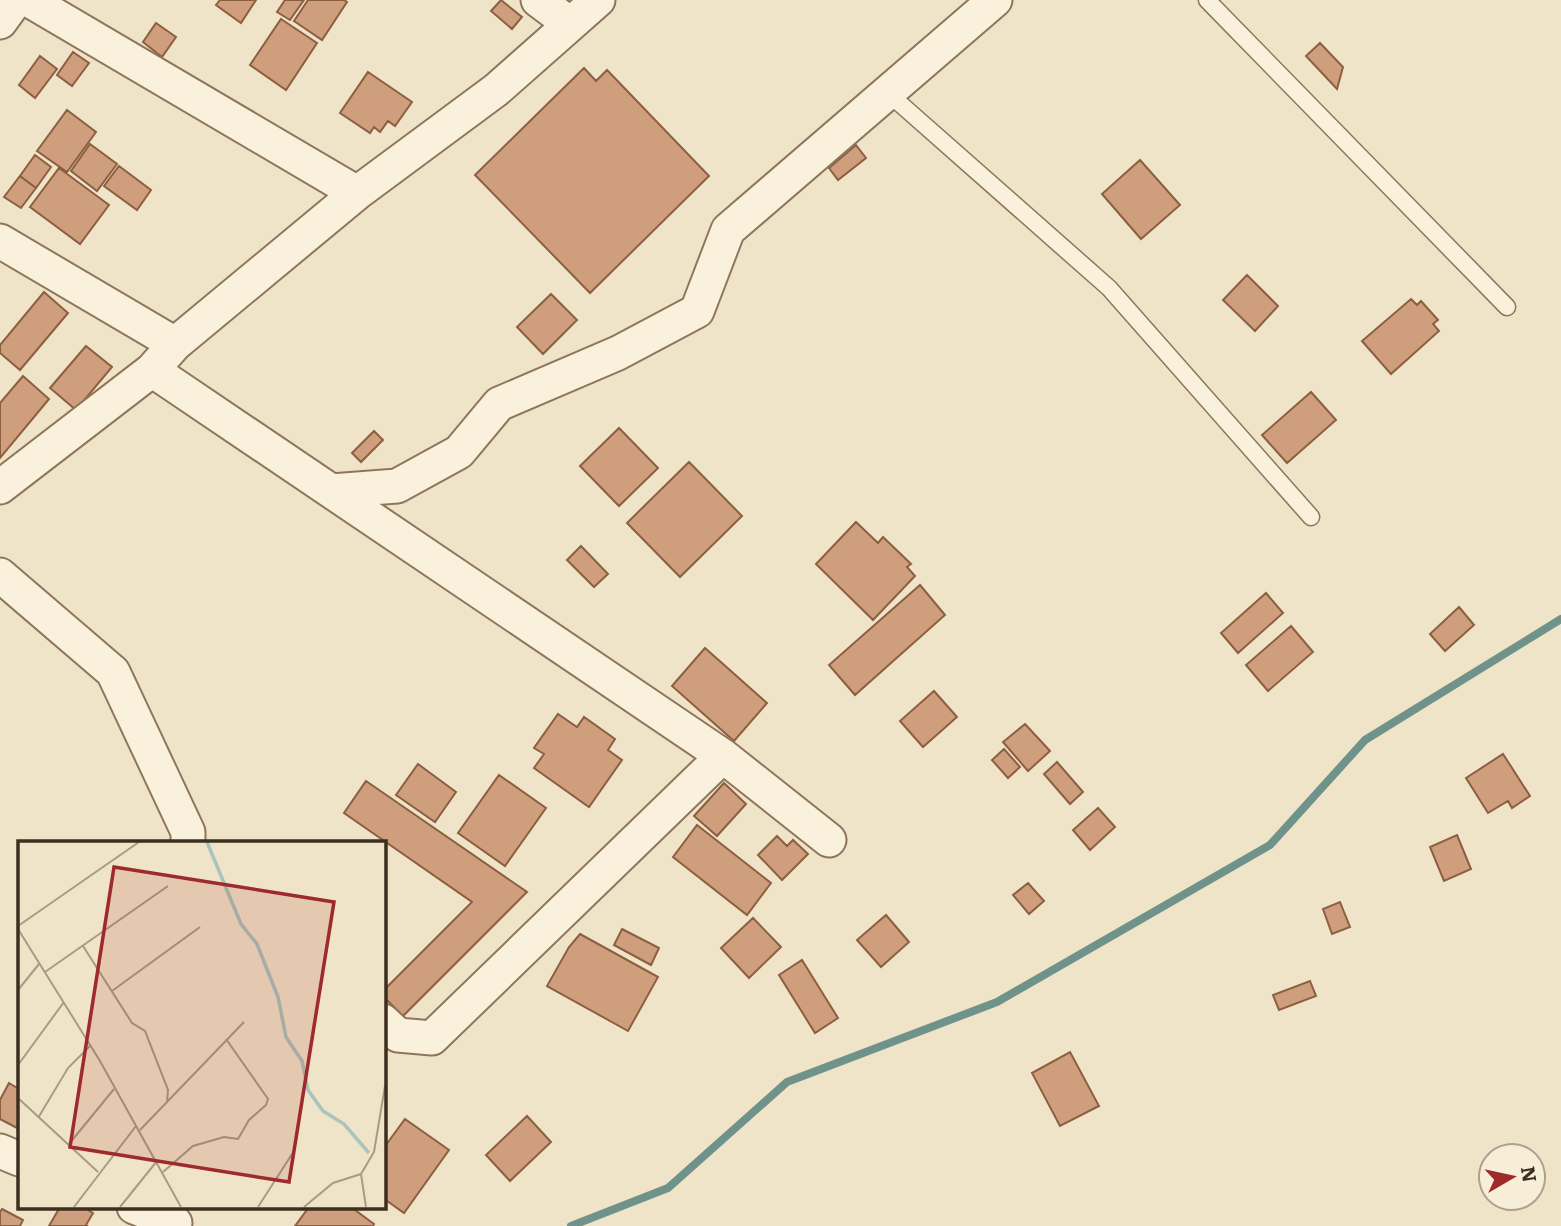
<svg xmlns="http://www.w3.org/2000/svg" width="1561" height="1226" font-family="Literata,serif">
<rect width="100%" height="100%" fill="#f0e4c8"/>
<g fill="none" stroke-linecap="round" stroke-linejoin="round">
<path stroke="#6f938a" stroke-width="8" d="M571 1226 668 1188 787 1082 997 1002 1270 845 1365 740 1561 619"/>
</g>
<path fill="#cf9f7d" stroke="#8d5f41" stroke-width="2" d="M220 0H256L241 23 216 5Z
M285 0H304L290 20 277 12Z
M308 0H344L347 2 322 40 294 21Z
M501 0 522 17 512 29 491 11Z
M281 19 317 43 286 90 250 65Z
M156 23 176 37 162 57 143 42Z
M1320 43 1343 67 1337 89 1306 56Z
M73 52 89 63 72 86 57 75Z
M40 56 57 69 35 98 19 85Z
M584 68 596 81 607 70 709 176 590 293 475 175Z
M368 72 412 102 395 126 388 121 380 132 374 127 370 133 340 113Z
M67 110 96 132 67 172 37 151Z
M90 144 117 164 97 191 71 171Z
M856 145 866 158 838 180 829 168Z
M35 155 51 167 36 188 20 176Z
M1140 160 1180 205 1141 239 1102 194Z
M119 166 151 190 137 210 104 186Z
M59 168 109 205 80 244 30 207Z
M20 176 36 188 21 208 4 197Z
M1247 275 1278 306 1255 331 1223 300Z
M44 292 68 313 20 370 0 353V345Z
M551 294 577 320 543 354 517 327Z
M1411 299 1417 305 1421 301 1438 320 1433 324 1439 331 1391 374 1362 341Z
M86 346 112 367 76 410 50 388Z
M23 376 49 399 0 458V403Z
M1311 392 1336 420 1287 463 1262 435Z
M619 428 658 468 619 506 580 466Z
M374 431 383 440 361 462 352 453Z
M689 462 742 516 680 577 627 523Z
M856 522 878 543 883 537 911 564 907 567 915 576 873 620 816 564Z
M581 546 608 574 594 587 567 560Z
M920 585 945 615 855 695 829 665Z
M1266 593 1283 613 1238 653 1221 633Z
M1459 607 1474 625 1445 651 1430 634Z
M1291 626 1313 652 1268 691 1246 665Z
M705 648 767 703 734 741 672 686Z
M934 691 957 717 923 747 900 721Z
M558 714 577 727 584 717 615 739 608 750 622 760 589 807 534 768 544 754 534 748Z
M1025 724 1050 751 1028 771 1003 742Z
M1004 749 1020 767 1008 778 992 760Z
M1503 754 1530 796 1512 808 1508 801 1488 813 1466 778Z
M1057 762 1083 792 1070 804 1044 774Z
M418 764 456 792 435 822 396 795Z
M499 775 546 808 505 866 458 833Z
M366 781 527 892 403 1016 383 996V991L472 902 344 813Z
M724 783 746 804 717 836 694 816Z
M1098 808 1115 827 1090 850 1073 830Z
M697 825 771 883 747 915 673 857Z
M1457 835 1471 869 1444 881 1430 847Z
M777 836 787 846 793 840 808 854 782 880 758 855Z
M1028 883 1044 901 1029 914 1013 895Z
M1340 902 1350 927 1332 934 1323 909Z
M886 915 909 942 881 967 857 940Z
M753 918 781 947 749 978 721 948Z
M622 929 659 948 651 965 614 945Z
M580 934 658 977 628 1031 547 986 569 947Z
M802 960 838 1018 815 1033 779 975Z
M1310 981 1316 996 1279 1010 1273 995Z
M1070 1052 1099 1106 1060 1126 1032 1073Z
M9 1083 19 1089V1129L0 1119V1100Z
M527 1116 551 1142 510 1181 486 1155Z
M405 1119 449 1150 404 1213 383 1198V1149Z
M60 1207H83L93 1213 86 1225 88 1226H49Z
M309 1207H351L374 1224 373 1226H295Z
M2 1209 23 1220 20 1226H0V1212Z"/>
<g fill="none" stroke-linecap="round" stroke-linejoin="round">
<g stroke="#8d765c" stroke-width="19">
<path id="lane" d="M1207 0 1507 307
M888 93 1109 288 1311 517"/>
</g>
<g stroke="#8d765c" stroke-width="37">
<path id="street" d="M29 0 357 193
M538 0 570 24
M0 22 16 0
M0 241 175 344
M152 370 723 756 829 840
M0 487 152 370 175 344 357 193 496 90 598 0
M331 491 397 486 459 452 499 404 618 353 697 311 728 230 995 0
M0 575 113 672 188 832V843
M383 1021 398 1035 432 1038 723 756
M0 1151 19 1159
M134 1207 175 1223"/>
</g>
<use href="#lane" stroke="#faf1dc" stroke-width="16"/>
<use href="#street" stroke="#faf1dc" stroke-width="33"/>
</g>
<g transform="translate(18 841)">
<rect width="368" height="368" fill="#f0e4c8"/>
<path fill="none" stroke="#a9c4bc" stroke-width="3.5" d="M189 1 223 83 239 103 260 156 268 196 284 220 290 249 305 270 326 283 351 312"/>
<path fill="none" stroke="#a89b85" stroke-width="2" d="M0 85 121 1M0 88 82 220 163 366M65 105 114 182 127 190 150 249 149 261M27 131 150 45M0 149 21 123M94 150 182 86M0 224 46 161M0 257 80 331M20 277 50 227 72 205M122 289 226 181M51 303 96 248M145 331 175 305 206 296 220 298 231 279 248 264 250 258 208 198M56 366 118 285M102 366 139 320M240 366 276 310M286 366 315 342 343 333M348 366 343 333 356 311 367 245"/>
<path fill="#9e2a2b" fill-opacity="0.15" stroke="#9e2a2b" stroke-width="3.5" d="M96 26 316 61 271 341 52 306Z"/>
<rect width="368" height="368" fill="none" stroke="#3d2e20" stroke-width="3.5"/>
</g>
<g transform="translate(1512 1177) rotate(81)"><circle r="33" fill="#f7eed8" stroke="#ada18e" stroke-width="2"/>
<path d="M0-5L12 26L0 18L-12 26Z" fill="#9e2a2b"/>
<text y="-10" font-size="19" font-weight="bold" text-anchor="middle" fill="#3d2e20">N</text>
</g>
</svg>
